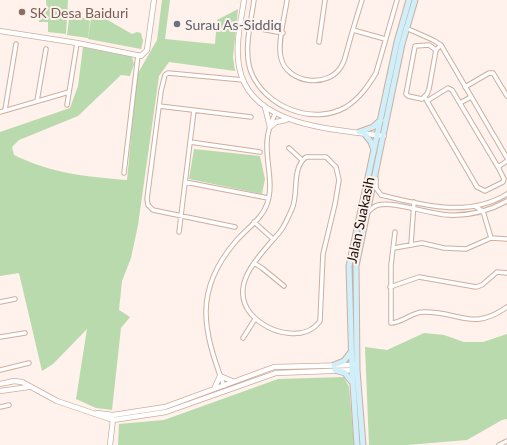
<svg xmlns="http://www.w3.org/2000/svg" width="507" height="445" font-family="Lato,sans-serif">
<rect width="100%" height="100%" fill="#fff1eb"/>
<path fill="#b8daad" d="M46 0H68L66 34 48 32V22H39L38 13 47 11Z
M162 0H170L165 39 215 44 217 20 238 9 233 57 235 71 169 62 159 76 138 225 131 258 122 281 119 310 130 317 121 328 112 410 96 408 76 399 87 329 53 364 42 371 19 273 0 276V132L70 108 78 86 83 47 132 57 134 64 130 76 121 75 78 116 19 140 12 147 14 155C50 173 87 177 127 180L137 75 157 40Z
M92 11 132 34 137 32 141 33 143 41 141 49 88 39Z
M70 12 90 21 88 38 67 35Z
M194 149 260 156 265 179 262 194 189 179Z
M424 333 444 335 464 342H483L507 334V419L502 420 467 440 407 445H369L365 347 387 350Z
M344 377 349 387 354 445H118L119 424 164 420 278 379Z"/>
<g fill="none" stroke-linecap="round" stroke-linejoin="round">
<g stroke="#ceae9e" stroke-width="5.5">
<path id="minor" d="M254 0C251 22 243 51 251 72 265 107 313 126 346 107 360 98 368 86 376 73L397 0
M287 0C285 15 277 44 281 58 287 84 330 89 342 65 345 60 346 53 348 47 352 32 357 16 362 0
M250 27 283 33
M406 28 433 40 441 45 507 158
M353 30 385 39
M319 42 325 0
M436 50 429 45 415 46 406 94 408 96 422 99 427 94 429 89 436 50 441 45
M465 87 489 73H493L507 96
M425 97 427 101 477 187 485 191 503 182 504 179 498 167 452 90 448 88 427 101
M37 101 46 49
M460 103 471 97
M67 105 77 43
M159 106 251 117
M5 110 16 44
M0 112 69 92
M190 142 260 152
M289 148 302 160
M306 157H326L336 167 339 180 335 204 323 254 320 321C313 331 301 335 288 333 274 332 260 324 251 314 227 285 261 254 279 233 285 226 288 217 292 209 299 193 291 169 306 157Z
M498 167 507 161
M124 173 138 55
M376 178V188L381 195C423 205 468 218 507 194
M185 182 268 198
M476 207 483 211 491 238
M368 212C371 209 374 206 378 205 394 201 429 214 448 215 468 216 489 211 507 201
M254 222 273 239
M235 227 153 210 148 205 147 199 161 91 165 75 168 73 243 80
M179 232 194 110
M395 232 391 265V323C402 323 412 312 423 312 459 311 472 332 507 307
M411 244 414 202
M394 248 422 243 444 248 466 249 491 238 507 239
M254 263 262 268 284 286
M390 287 419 277 476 287 482 285 497 272 507 273
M0 302 15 299
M0 337 25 333
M243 338 255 319
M0 370 29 363
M224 386C203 330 193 291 236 241 246 229 262 219 267 204 274 184 266 163 267 143 267 132 271 123 275 114
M0 407 9 405
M499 445 507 441"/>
</g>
<g stroke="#ceae9e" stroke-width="6">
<path id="tertiary" d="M244 0C241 21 235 45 239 66 249 128 336 129 384 136
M0 31 77 43 141 56 147 50 154 0
M265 107 270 127
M270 127 276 122 286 120
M0 384 14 381 22 382 57 401 113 420 166 412 276 373 356 370
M215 387 220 376 232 381
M0 391 29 387
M97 413 113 415 165 407 274 367 354 365
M110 445 113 419"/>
</g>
<g stroke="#ceae9e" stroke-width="7">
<path id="secondary" d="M359 132 373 127 381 120
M364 133 371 142 374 150
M334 365 344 361 351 352
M335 370 345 373 351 381
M357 445 352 370 349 266 397 42 409 0
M363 445 357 370 356 266 402 44 415 0"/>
</g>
<use href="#minor" stroke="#fff" stroke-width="3.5"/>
<use href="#tertiary" stroke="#fff" stroke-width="4.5"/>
<use href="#secondary" stroke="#cff0fa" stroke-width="5"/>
</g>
<circle fill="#8d6e63" stroke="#fff1eb" stroke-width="1.5" cx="22" cy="12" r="4"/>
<circle fill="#6b7280" stroke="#fff1eb" stroke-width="1.5" cx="177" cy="24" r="4"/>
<g text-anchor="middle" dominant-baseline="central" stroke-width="4" stroke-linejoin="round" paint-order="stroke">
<g font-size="14" fill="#785e54" stroke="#fff1eb" text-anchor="start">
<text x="30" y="12">SK Desa Baiduri</text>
</g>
<g font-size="14" fill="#5b616d" stroke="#fff1eb" text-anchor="start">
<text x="185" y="24">Surau As-Siddiq</text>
</g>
<g font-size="14" fill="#190e09" stroke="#fff1eb">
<text transform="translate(360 220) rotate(-78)">Jalan Suakasih</text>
</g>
</g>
</svg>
